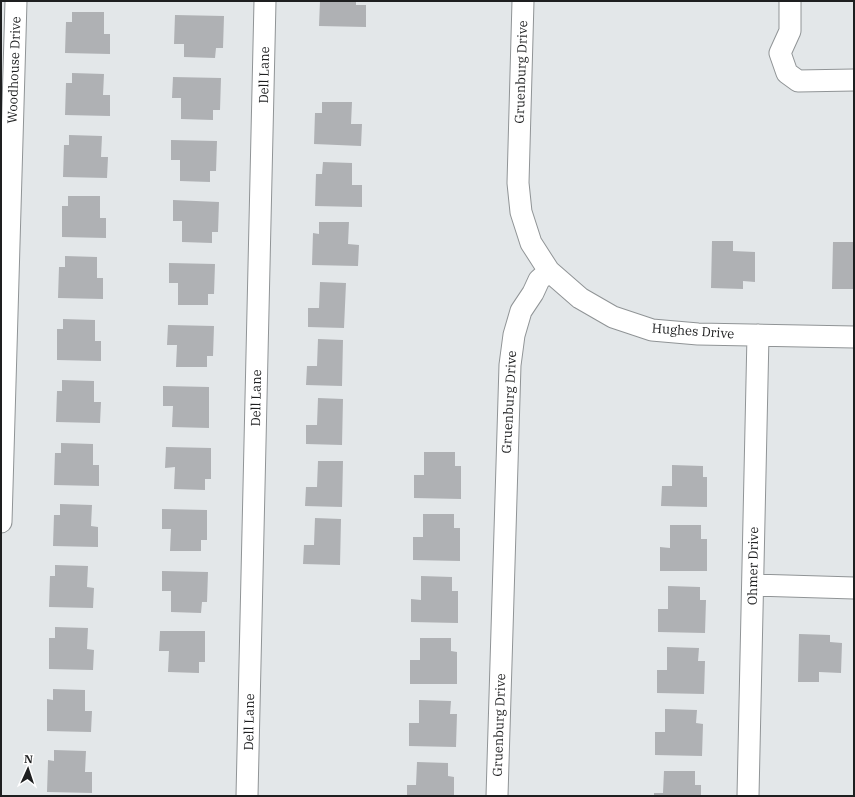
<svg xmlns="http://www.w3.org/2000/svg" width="855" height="797" font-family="'IBM Plex Serif',serif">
<rect width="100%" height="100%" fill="#e3e7e9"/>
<path fill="#afb1b4" d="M320 1H356V5H366V27L319 26Z
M72 12H104V34H110V54L65 53 66 22H72Z
M175 15 224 16 223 48H216L215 58 184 57V44H174Z
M72 73 104 74 103 95H110V116L65 115 66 83H72Z
M173 77 221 78 220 110H213V120L181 119V98H172Z
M322 102H352L351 124H362L361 146 314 144 315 113H322Z
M69 135 102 136 101 157H108L107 178 63 177 64 145H69Z
M171 140 217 141 216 171H210V182L180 181V160H171Z
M323 162 352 163V185H362V207L315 206 316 174H322Z
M68 196H100V218H106V238L62 237V206H68Z
M173 200 219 202 218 232H212V243L182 242V221H173Z
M319 222H349L348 244 359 245 358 266 312 265 313 233 319 234Z
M712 241H733V251L755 252V282L743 281V289L711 288Z
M833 242H854V289H832Z
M65 256 97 257V278H103V299L58 298 59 267H65Z
M169 263 215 264 214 294H208V305H178V283H169Z
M320 282 346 283 344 328 308 327V308H319Z
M63 319 95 320V341H101V361L57 360V329H63Z
M168 325 214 326 213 356H207V367H176L177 345H167Z
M318 339 343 340 342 386 306 385 307 366H317Z
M62 380 94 381V402H101L100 423 56 422 57 391H62Z
M163 386 209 387V428L172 427 173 406H163Z
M318 398 343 399 342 445 306 444V425H317Z
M61 443 93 444V465H99V486L54 485 55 453H61Z
M166 447 211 448V479H205V490L174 489 175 467 165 468Z
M424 452H455V466H461V499L414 498V475H424Z
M318 461H343L342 507 305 506 306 487H317Z
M672 465 703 466V477H707V507L661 506 662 486H672Z
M60 504 92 505 91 526 98 527V547L53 546 54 515H60Z
M162 509 207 510V540H201V551H170L171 529H162Z
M423 514H454V528H460V561L413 560V537H423Z
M315 518 341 519 340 565 303 564 304 545H314Z
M670 525H701V539H707V571H660V547L670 548Z
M55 565 88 566 87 587 94 588 93 608 49 607 50 576H55Z
M162 571 208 572 207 602H202L201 613 171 612V591H162Z
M421 576 452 577V591H458V623L411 622V599L421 600Z
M668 586 700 587V600H706L705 633 658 632V609H668Z
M55 627 88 628 87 649 94 650 93 670 49 669V638H55Z
M160 631H205V662H199V673L168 672 169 651H159Z
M799 634 830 635V642L842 643 841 673 819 672V682H798Z
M420 638H451V651L457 652V684H410V660H420Z
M667 647 699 648 698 661H705L704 694 657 693V670H667Z
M53 689 85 690V711H92L91 732 47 731V699L53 700Z
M419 700 451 701 450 714H457L456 747 409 746V723H419Z
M665 709 697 710 696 723 703 724 702 756 655 755V732H665Z
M54 750 86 751 85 772H92V793L47 792 48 760 54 761Z
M417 762 448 763V776L454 777V796H407V785H416Z
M664 771H695V785H701V796H654V793H663Z"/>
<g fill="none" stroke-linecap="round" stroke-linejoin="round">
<g stroke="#909496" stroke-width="23">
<path id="minor" d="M523 1 518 183 521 212 531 243 549 271 580 298 613 317 652 330 698 334 854 337
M790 1V31L780 53 787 73 798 81 854 80
M1 522 16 1
M753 585 854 588
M247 796 265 1
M497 796 510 365 514 335 521 311 533 293 539 280 549 271
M748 796 758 335"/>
</g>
<use href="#minor" stroke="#fff" stroke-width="21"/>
</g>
<g text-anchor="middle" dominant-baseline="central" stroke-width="3.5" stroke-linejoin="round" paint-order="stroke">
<g font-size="13" fill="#1e1f20" stroke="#fff">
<text transform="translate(14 70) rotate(-88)">Woodhouse Drive</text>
<text transform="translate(521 72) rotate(-88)">Gruenburg Drive</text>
<text transform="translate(264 75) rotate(-89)">Dell Lane</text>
<text transform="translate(693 331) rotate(4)">Hughes Drive</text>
<text transform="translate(256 398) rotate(-89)">Dell Lane</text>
<text transform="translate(509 402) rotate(-87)">Gruenburg Drive</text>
<text transform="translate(753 566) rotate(-89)">Ohmer Drive</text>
<text transform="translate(249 722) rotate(-89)">Dell Lane</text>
<text transform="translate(499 725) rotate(-88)">Gruenburg Drive</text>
</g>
</g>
<rect width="855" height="797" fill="none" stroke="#1e1f20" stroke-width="4"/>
<g transform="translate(28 769) rotate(3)" stroke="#ffffff" stroke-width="3" paint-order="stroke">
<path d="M0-3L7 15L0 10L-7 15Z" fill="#1e1f20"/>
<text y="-6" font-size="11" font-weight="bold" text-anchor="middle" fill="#1e1f20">N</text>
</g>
</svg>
